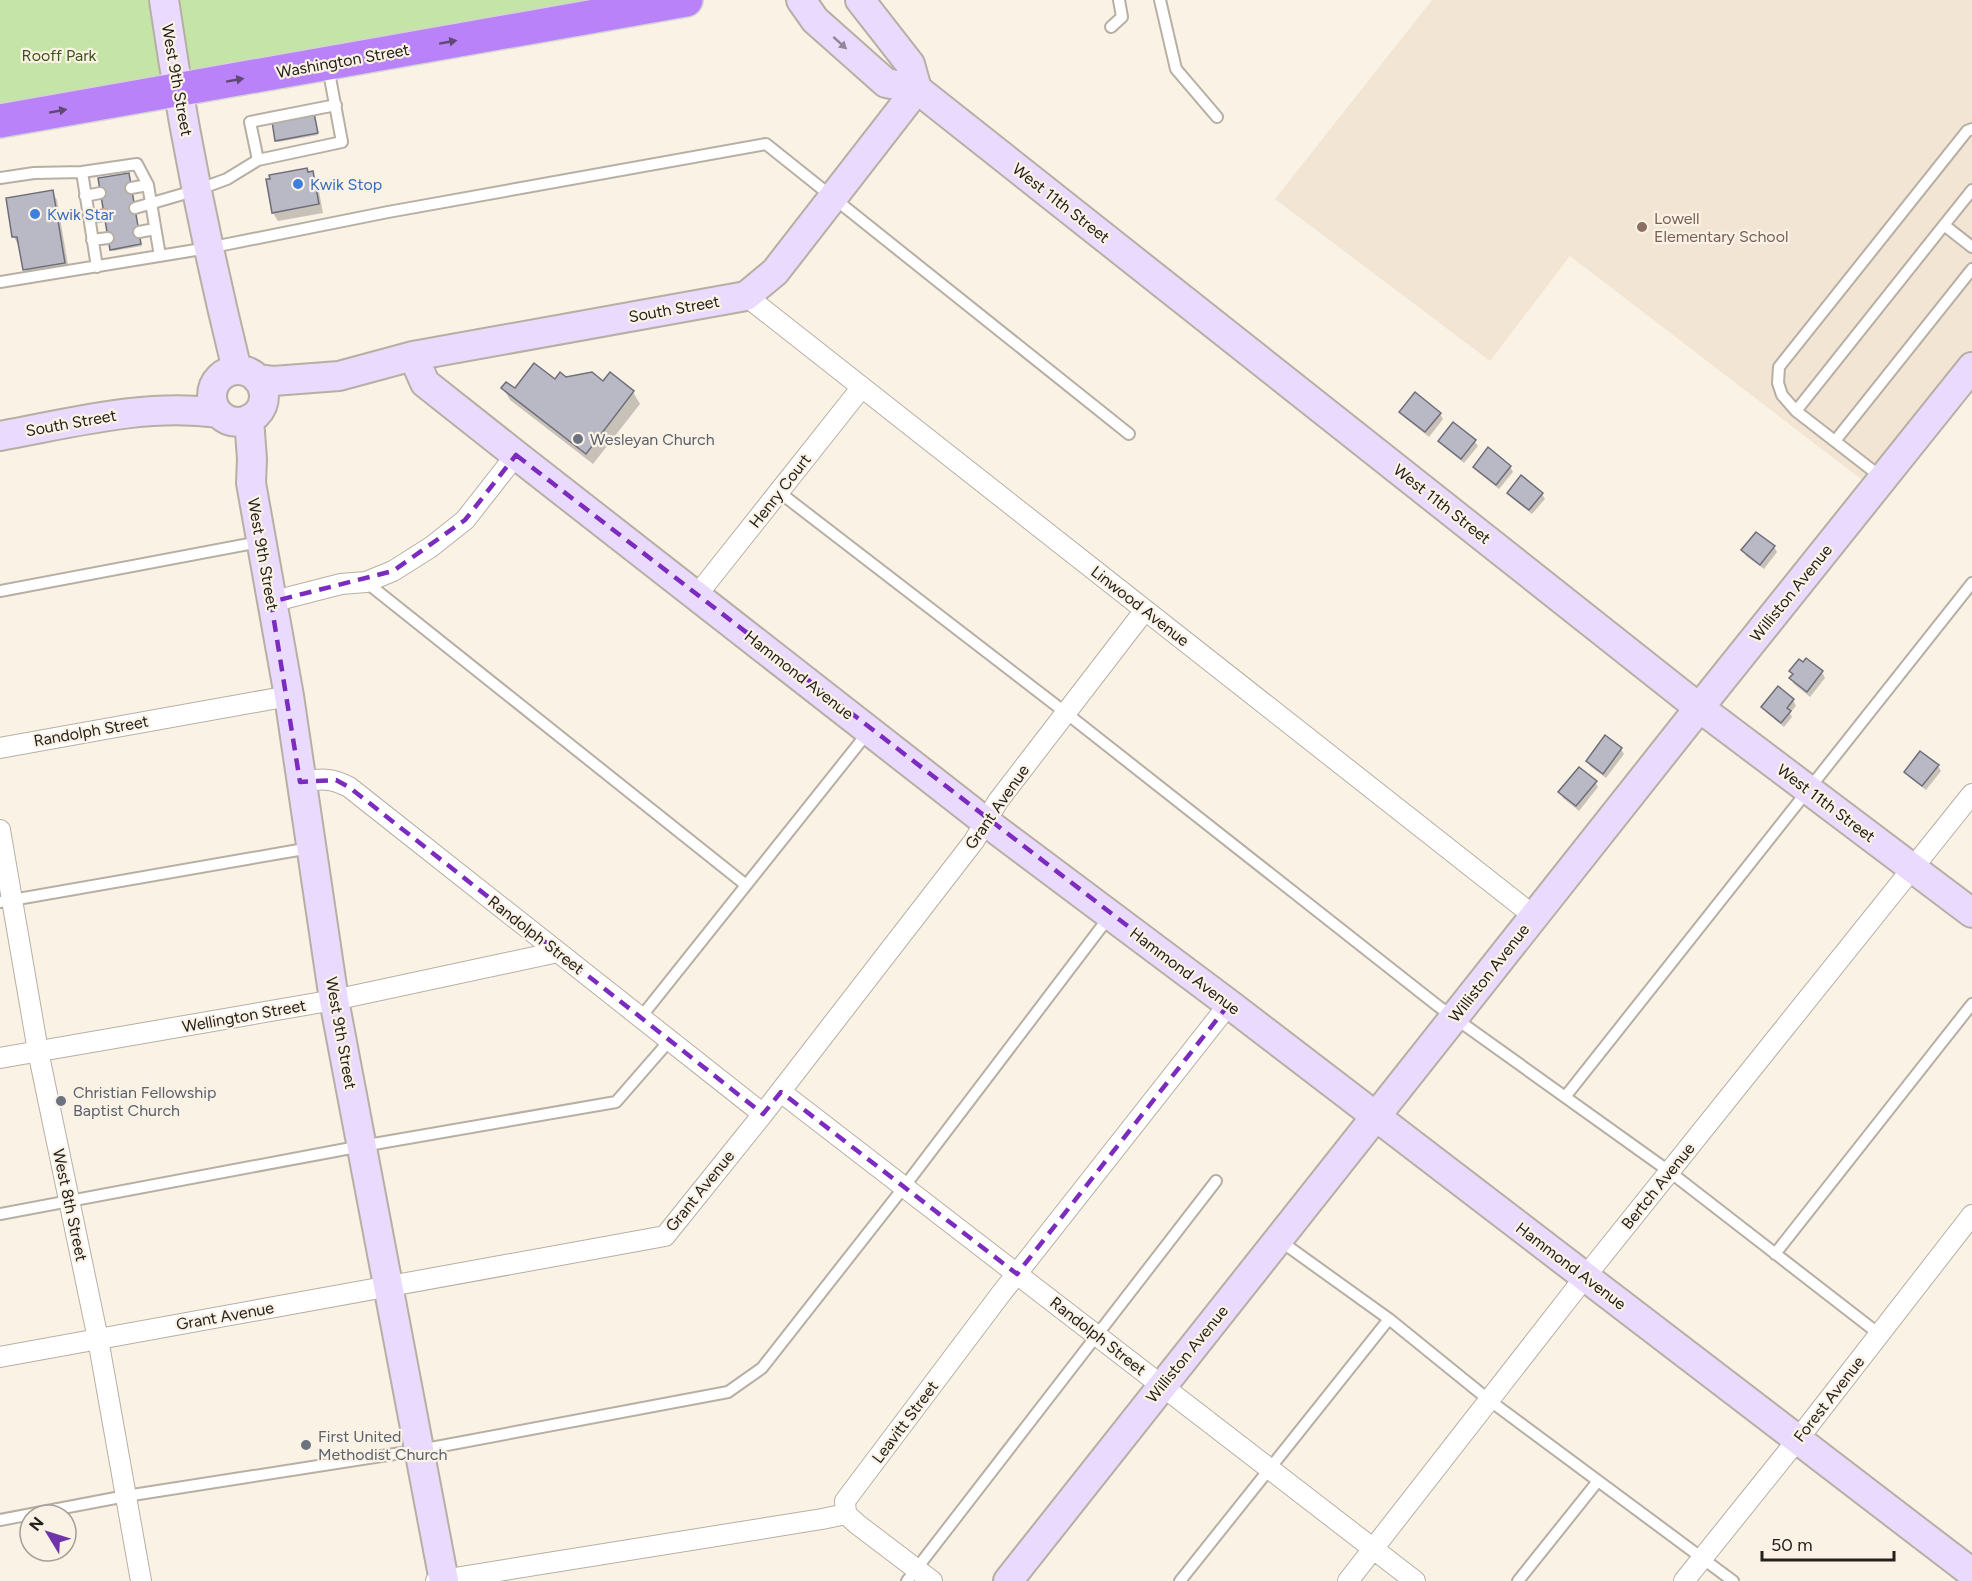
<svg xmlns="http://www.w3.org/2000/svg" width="1972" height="1581" font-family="Figtree,sans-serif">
<rect width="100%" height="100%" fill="#fbf2e6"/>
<path fill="#f2e5d3" d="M1432 0H1972V366L1874 489 1570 256 1490 361 1275 199Z"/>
<path fill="#c5e4a8" d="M0 0H686L0 121Z"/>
<path fill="#0003" d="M314 115 318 135 278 142 277 140Z
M312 173 317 181 323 213 278 221 273 213 272 180Z
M129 177 142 246 113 251 112 249Z
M52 191 57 200 69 271 29 278 24 269 20 245H18L14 237Z
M610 374 633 392 640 404 593 464 510 400 503 388 515 390 555 381 604 383Z
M1401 412 1440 414 1443 419 1429 437 1404 417Z
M1440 441H1474L1478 446 1464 463 1443 446Z
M1475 467H1510L1513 472 1499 489 1478 472Z
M1509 493 1542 494 1545 499 1532 514 1512 498Z
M1774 547 1777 552 1764 569 1746 556 1743 551Z
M1791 671 1822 672 1825 678 1810 697 1794 684 1791 679 1794 675Z
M1793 700 1796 706 1790 713 1792 717 1784 727 1766 712 1763 707Z
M1621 749 1624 754 1606 778 1590 766 1587 761Z
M1938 766 1941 771 1926 790 1909 777 1906 772Z
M1595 782 1598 787 1579 811 1563 798 1560 793Z"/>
<path fill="#b9b9c6" stroke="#6e6d79" stroke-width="1.5" d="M314 113 318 133 275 141 272 121Z
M307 168 308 172 313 171 319 204 272 213 266 179H270L269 175Z
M129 173 141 244 110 250 98 178Z
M53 190 65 263 23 270 17 237H12L6 198Z
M534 363 555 379 560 372 566 377 592 372 603 381 610 372 634 391 586 454 501 388 506 382 515 388Z
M1415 392 1441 413 1425 432 1399 412Z
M1453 422 1476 440 1461 459 1438 441Z
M1488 447 1511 466 1496 485 1473 467Z
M1521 475 1543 493 1529 510 1507 493Z
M1756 532 1775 546 1760 565 1741 550Z
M1806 658 1823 671 1807 692 1789 678 1793 674 1789 671 1799 659 1803 662Z
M1778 686 1794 699 1787 708 1791 711 1781 723 1761 707Z
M1605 735 1622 748 1603 774 1586 761Z
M1920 751 1939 765 1922 786 1904 772Z
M1579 767 1597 781 1576 806 1558 792Z"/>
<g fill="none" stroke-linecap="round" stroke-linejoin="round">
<g stroke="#b7afa4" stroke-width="14">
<path id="lane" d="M1160 0 1176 69 1217 117
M1111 27 1122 17 1119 0
M258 160 250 122 336 105
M0 178 34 173 82 172
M131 188 148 185
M85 196 100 193
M135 208 197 190 227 179 258 160 342 142 328 67
M89 218 104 215
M1944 225 1972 190
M139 232 155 229
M92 240 108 238
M97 267 82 172 137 164 148 185 160 256
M0 282 208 248 388 212 766 144 1129 434
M1796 411 1944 225 1972 247
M1835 441 1972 269
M1881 477 1796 411 1782 395 1778 383 1779 367 1967 131 1972 129
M779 492 1066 713 1438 1006 1670 1172 1879 1334
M366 582 746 885
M0 591 259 542
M0 902 310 848
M641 1017 869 731
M1565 1097 1972 583
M0 1214 362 1146 616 1102 670 1040
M1279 1240 1389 1319 1489 1400 1733 1581
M1775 1254 1972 1004
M0 1520 126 1496 420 1450 728 1392 762 1368 904 1187 1109 917
M907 1581 1216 1181
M1180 1581 1389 1319
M1518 1581 1598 1481"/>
</g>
<g stroke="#b7afa4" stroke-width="22">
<path id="street" d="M746 296 1534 916
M697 595 862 387
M271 602 341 584 366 582 393 571 431 547 465 520 516 455
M0 748 289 696
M300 782C320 779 330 777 349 787L763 1114
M0 830 38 1051 98 1339 141 1581
M0 1058 334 1000 558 952
M781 1092 1415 1581
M0 1357 665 1236 763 1114 974 841 998 801 1145 610
M846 1514 845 1501 1000 1295 1229 1004
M846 1514 857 1524 932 1581
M436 1581 822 1519 846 1514
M1348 1581 1585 1277 1972 794
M1684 1581 1798 1439 1972 1215"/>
</g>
<g stroke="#b7afa4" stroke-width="32">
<path id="secondary" d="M164 0C182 125 207 248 237 370
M801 0 815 20 886 83 917 89 1684 696 1972 913
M860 0 910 64 917 89
M413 356 425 383 516 455 986 822 1229 1004 1972 1573
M212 396a26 26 0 1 1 52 0a26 26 0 1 1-52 0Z
M257 379 273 381 339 376 413 356 746 296 775 272 917 89
M249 419 252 459 251 483 289 696 334 1000 444 1581
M0 436C72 423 145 403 218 413
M1008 1581 1699 708 1972 367"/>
</g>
<g stroke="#d3d3d2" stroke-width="36">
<path id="highway" d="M0 121 686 0"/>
</g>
<use href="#lane" stroke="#fff" stroke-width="10"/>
<use href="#street" stroke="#fff" stroke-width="20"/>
<use href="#secondary" stroke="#eadafd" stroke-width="28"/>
<use href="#highway" stroke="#b982f8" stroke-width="33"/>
</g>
<defs><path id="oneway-solid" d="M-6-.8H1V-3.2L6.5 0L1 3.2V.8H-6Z" transform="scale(1.5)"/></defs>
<g fill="#604875">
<use href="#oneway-solid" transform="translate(448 42) rotate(-10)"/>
<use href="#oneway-solid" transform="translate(235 80) rotate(-10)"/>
<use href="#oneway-solid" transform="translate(58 111) rotate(-10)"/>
</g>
<use fill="#918798" href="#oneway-solid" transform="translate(840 43) rotate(42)"/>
<path fill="none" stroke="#7b2cbf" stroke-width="4.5" stroke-dasharray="12 8" stroke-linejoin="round" d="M516 455 1229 1004 1017 1274 781 1092 763 1114 349 787 336 780 300 782 271 602 393 571 465 520Z"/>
<g fill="#3f7fe0" stroke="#fbf2e6" stroke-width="2">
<circle cx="298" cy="184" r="6"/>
<circle cx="35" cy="214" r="6"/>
</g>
<circle fill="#8d6e63" stroke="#fbf2e6" stroke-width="2" cx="1642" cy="227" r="6"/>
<g fill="#6b7280" stroke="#fbf2e6" stroke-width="2">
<circle cx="578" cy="439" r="6"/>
<circle cx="61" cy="1101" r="6"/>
<circle cx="306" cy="1445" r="6"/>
</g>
<g text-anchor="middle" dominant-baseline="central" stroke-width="4.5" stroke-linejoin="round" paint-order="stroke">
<g font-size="16" fill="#3a5617" stroke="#fbf2e6">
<text x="59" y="55">Rooff Park</text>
</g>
<g font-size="16" fill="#24211d" stroke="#fbf2e6">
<text transform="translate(343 61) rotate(-10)">Washington Street</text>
<text transform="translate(177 80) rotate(80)">West 9th Street</text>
<text transform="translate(1061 203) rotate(38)">West 11th Street</text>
<text transform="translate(674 309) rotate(-10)">South Street</text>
<text transform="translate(71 423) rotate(-10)">South Street</text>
<text transform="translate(780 491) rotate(-52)">Henry Court</text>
<text transform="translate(1442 504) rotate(38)">West 11th Street</text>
<text transform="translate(263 554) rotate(80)">West 9th Street</text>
<text transform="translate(1791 593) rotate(-51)">Williston Avenue</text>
<text transform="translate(1140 606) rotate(38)">Linwood Avenue</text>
<text transform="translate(799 675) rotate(38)">Hammond Avenue</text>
<text transform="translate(91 731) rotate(-10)">Randolph Street</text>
<text transform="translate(1826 803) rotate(37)">West 11th Street</text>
<text transform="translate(997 807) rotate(-55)">Grant Avenue</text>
<text transform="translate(536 935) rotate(38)">Randolph Street</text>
<text transform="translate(1185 971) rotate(37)">Hammond Avenue</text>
<text transform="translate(1489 973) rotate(-52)">Williston Avenue</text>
<text transform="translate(244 1016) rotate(-10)">Wellington Street</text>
<text transform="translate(341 1033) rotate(80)">West 9th Street</text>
<text transform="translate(1658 1186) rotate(-51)">Bertch Avenue</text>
<text transform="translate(700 1191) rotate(-51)">Grant Avenue</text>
<text transform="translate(70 1205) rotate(78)">West 8th Street</text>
<text transform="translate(1571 1266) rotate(37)">Hammond Avenue</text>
<text transform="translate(225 1316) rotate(-10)">Grant Avenue</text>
<text transform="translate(1098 1336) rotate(38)">Randolph Street</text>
<text transform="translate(1187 1354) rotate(-51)">Williston Avenue</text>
<text transform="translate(1829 1399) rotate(-52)">Forest Avenue</text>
<text transform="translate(905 1422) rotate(-53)">Leavitt Street</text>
</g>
<g font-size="16" fill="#366cbe" stroke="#fbf2e6" text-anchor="start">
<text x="310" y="184">Kwik Stop</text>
<text x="47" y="214">Kwik Star</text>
</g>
<g font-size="16" fill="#785e54" stroke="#fbf2e6" text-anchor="start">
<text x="1654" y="218">Lowell<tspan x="1654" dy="18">Elementary School</tspan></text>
</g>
<g font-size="16" fill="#5b616d" stroke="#fbf2e6" text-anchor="start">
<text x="590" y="439">Wesleyan Church</text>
<text x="73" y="1092">Christian Fellowship<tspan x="73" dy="18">Baptist Church</tspan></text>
<text x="318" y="1436">First United<tspan x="318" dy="18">Methodist Church</tspan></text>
</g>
</g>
<g transform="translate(48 1533) rotate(308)"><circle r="28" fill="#fbf2e6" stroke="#a59e96" stroke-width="1.5"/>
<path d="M0-4.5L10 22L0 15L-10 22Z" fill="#6f34aa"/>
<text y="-9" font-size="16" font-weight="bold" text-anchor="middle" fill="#24211d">N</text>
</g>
<path d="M1762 1551v9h132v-9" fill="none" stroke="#24211d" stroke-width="3"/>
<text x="1771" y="1551" font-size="18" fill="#24211d" stroke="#fbf2e6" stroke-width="4.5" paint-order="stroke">50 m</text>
</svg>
